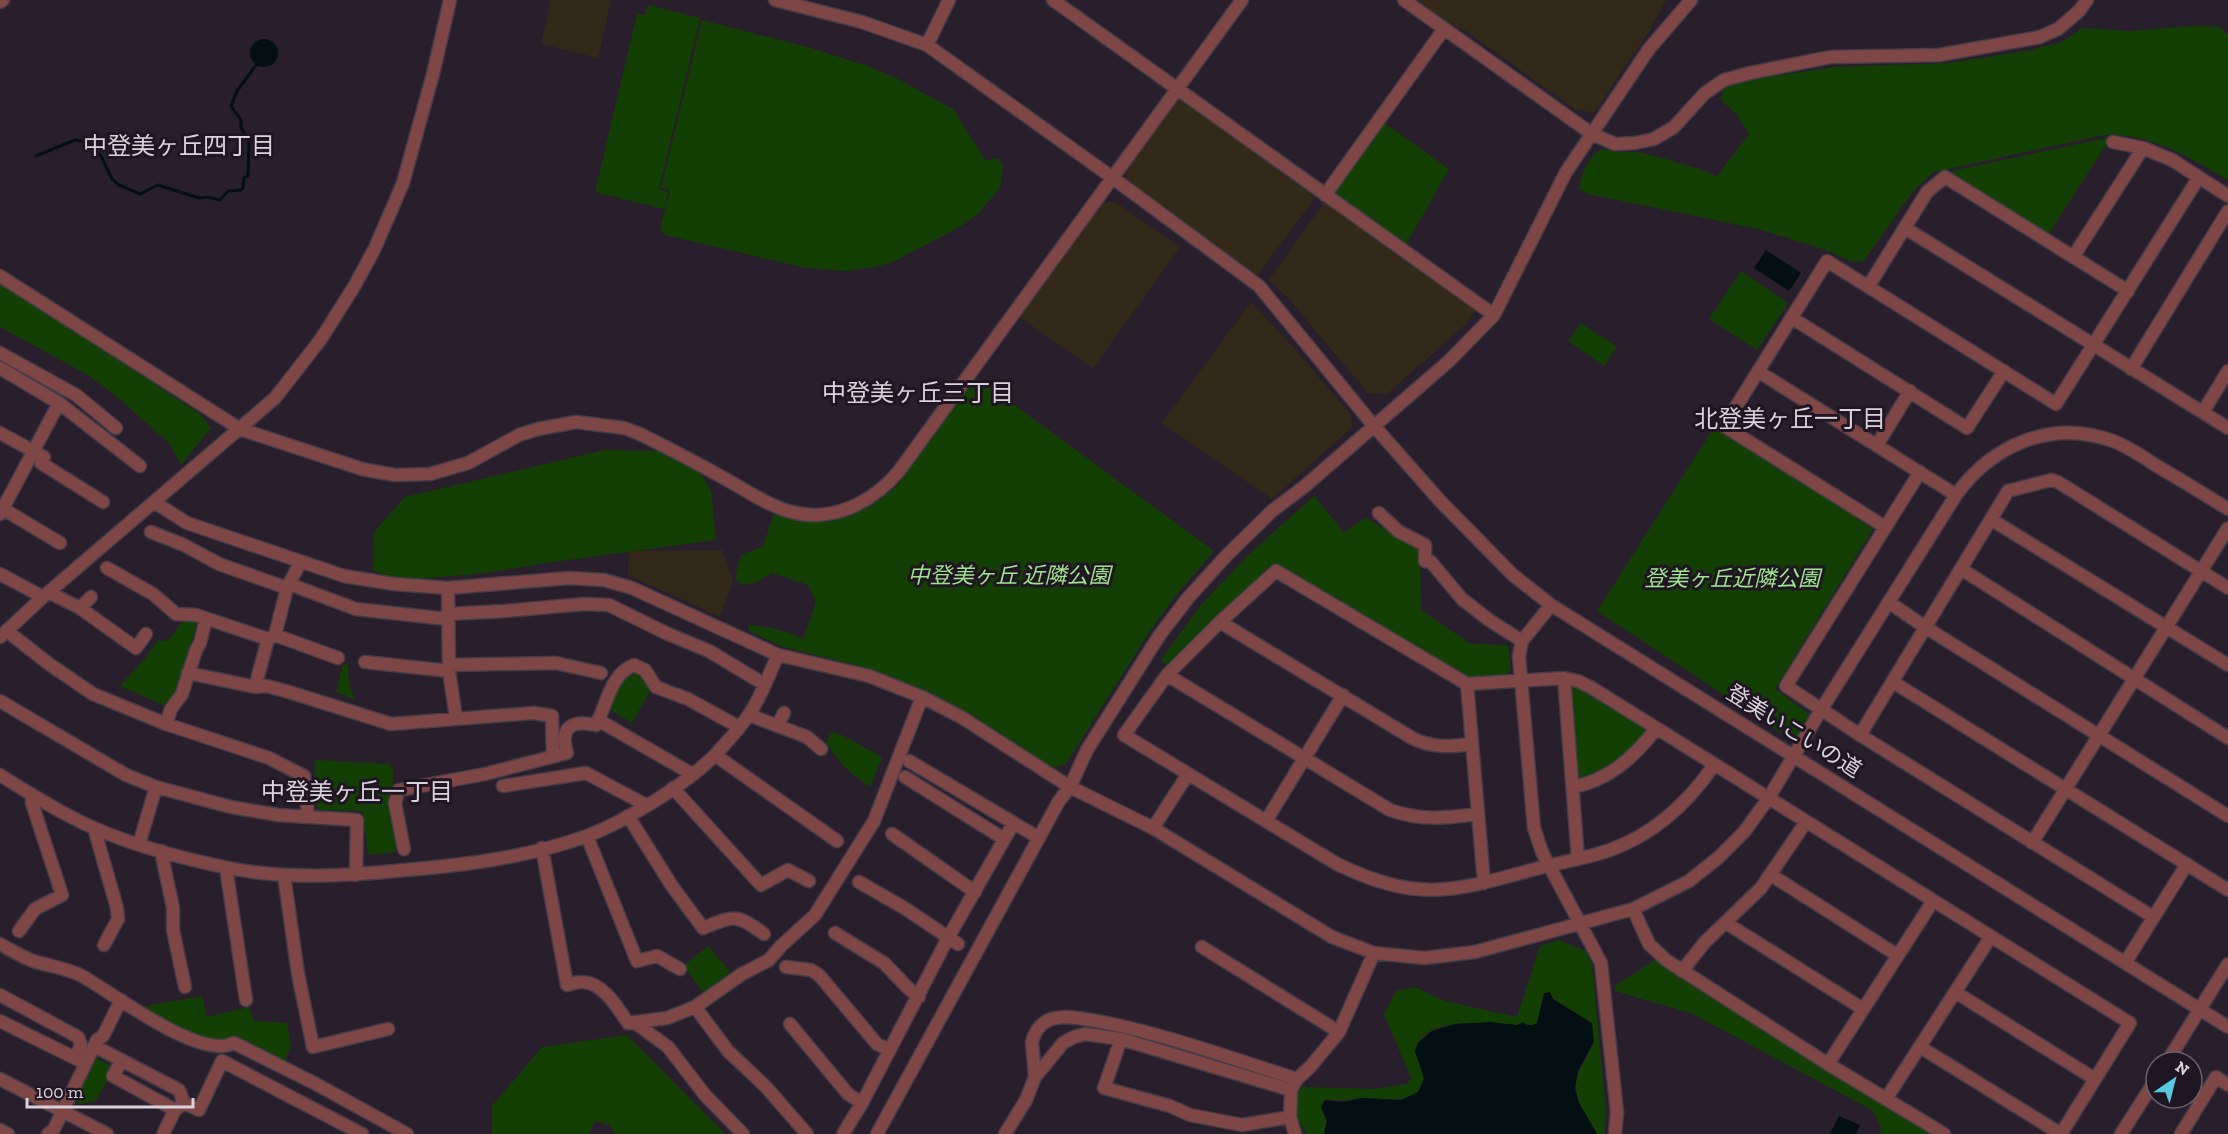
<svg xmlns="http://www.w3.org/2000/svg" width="2228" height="1134" font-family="'Zilla Slab','Noto Sans JP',serif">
<rect width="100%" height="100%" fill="#291f2c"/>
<path fill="#322919" d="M551 0H611L598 58 541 44Z
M1416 0H1666L1647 35 1594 113 1574 109 1466 31 1443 20Z
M1182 97 1317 195 1256 277 1127 182V169L1176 99Z
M1325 201 1477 309 1467 323 1387 394 1368 393 1288 298 1269 280Z
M1103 202H1115L1180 247 1093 368 1019 317Z
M1251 302 1288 341 1351 415 1352 427 1272 499 1162 423Z
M722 550 733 580 720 617 628 575 629 551Z"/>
<path fill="#133f05" d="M648 5 700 18 659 189 668 192 664 209 595 192 637 14 645 15Z
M702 20 811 48 864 65 894 77 953 109 986 161 998 158 1003 166 1000 188 978 214 961 226 895 261 875 267 845 271 806 268 665 235 660 229 670 190 661 188Z
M2191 26 2221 27 2228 35V180C2189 157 2151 133 2104 135L1934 172 1914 190 1863 262 1851 261 1820 248 1758 229 1588 194 1579 189C1580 177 1587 160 1597 152 1604 146 1611 152 1619 152 1626 153 1635 151 1642 153 1667 159 1693 166 1717 176L1749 134 1737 115 1721 100 1723 87 1741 81 1834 67 1948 63 2026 51 2062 42 2082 28 2132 31Z
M1379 119 1449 169 1403 250 1325 195Z
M2111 137 2048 235 1947 172Z
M1741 271 1788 303 1757 350 1709 319Z
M0 282 200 414 211 428 181 465 170 444 116 396 86 374 0 327Z
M1581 323 1617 347 1604 366 1568 341Z
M980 380 1214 551 1172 600 1148 634 1066 764 1053 768 997 731 940 697 859 666 780 646 748 630 749 625C767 627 788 630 803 639L816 602 808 585 772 573 757 582 743 585 735 579 741 555 763 546 774 514 799 520 827 522 852 515 879 500 896 487 969 382Z
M1715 426 1873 529 1775 689 1811 715 1795 742 1597 611Z
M605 450 662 451 700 471 711 491 716 540 546 563 487 573 397 581 373 570 374 532 405 497Z
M1314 496 1344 532 1365 518 1420 547 1421 610 1471 644 1508 645 1511 670 1506 677 1474 678 1460 675 1275 565 1168 666 1161 660 1200 606 1246 557Z
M184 619 197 623 178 693 170 708 120 686 146 657 158 640 168 641Z
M343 664 348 665 349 684 355 700 336 692Z
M634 670 648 679 650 691 632 723 606 707 620 679Z
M1575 686 1643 727 1645 735C1626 755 1608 768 1583 780L1576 775 1569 691Z
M832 732 842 735 882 757 870 787C849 772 840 765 826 742Z
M315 760 389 764 393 769 392 805 396 852 368 855 363 811 321 810 315 804Z
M1558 940 1586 951 1592 964 1606 1111 1604 1134H1597C1581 1103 1564 1092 1587 1057L1567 1009 1553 999 1550 992 1537 1023 1534 1025C1504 1028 1427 1008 1415 1051 1417 1062 1426 1072 1424 1082 1418 1108 1379 1097 1361 1098 1348 1099 1342 1102 1329 1099L1321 1109 1327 1121 1324 1134H1308L1297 1120 1296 1094 1302 1087 1375 1089 1407 1084 1411 1078 1384 1014 1396 991 1415 987 1445 1001 1517 1017 1540 946Z
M708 946 730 972 704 993 683 966Z
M1656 959 1935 1134H1880L1881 1127 1872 1110 1693 1014 1615 991V986Z
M202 996 207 1017 249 1007 254 1021 287 1023 291 1045 284 1063 241 1038 217 1043 174 1029 141 1007Z
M627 1035 725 1134H616L609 1125 596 1121 588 1134H492V1106L542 1047Z
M93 1056 114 1067 96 1101 81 1104 71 1100Z"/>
<path fill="#030f13" d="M250 53a14 14 0 1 1 28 0a14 14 0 1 1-28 0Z
M1766 250 1801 273 1789 291 1754 268Z
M1550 992 1553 999 1592 1023 1594 1042 1578 1071 1575 1088 1579 1103 1597 1134H1324L1327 1121 1321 1107 1325 1100 1342 1102 1363 1098 1401 1100 1418 1092 1424 1079 1415 1051 1418 1043 1432 1031 1455 1024 1490 1022 1517 1025 1523 1022C1527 1026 1532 1026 1537 1023L1544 993Z
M1839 1116 1860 1125 1856 1134H1830Z"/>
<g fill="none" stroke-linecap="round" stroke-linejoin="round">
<path stroke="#030f13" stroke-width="3" d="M36 156 75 140 86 142 101 156 112 179 119 185 140 194 158 185 199 198 208 197 220 200 228 191 241 190 243 188 244 178 248 176 249 141 241 128V120L231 106 237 91 257 64"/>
<g stroke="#453c48" stroke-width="15">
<path id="minor" d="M775 0 862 22 927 45 1113 178 1259 286 1374 426 1441 502 1513 575 1551 605 2228 1027
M1053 0 1494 315
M1404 0 1592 134 1615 144 1635 143 1654 139 1674 127 1705 93 1724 80 1750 73 1830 57 1939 55 2040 37 2058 29 2079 11 2087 0
M0 2 3 0
M927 45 949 0
M2113 142 2143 148
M1325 195 1444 29
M1905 228 2228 428
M2073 257 2143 148 2172 160 2228 196
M0 276 240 429 362 469 395 475 430 474 468 463 519 435 538 429 576 422 624 428 640 434C668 448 695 462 722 477 744 489 765 504 788 511 831 524 872 503 899 471L1242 0
M1868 287 1927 192 1945 177 2128 291
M1792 318 1967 428 2004 371
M0 353 76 395 116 428
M0 368 59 403 140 466
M2131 369 2228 211
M1759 372 1956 495
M2203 412 2228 371
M0 433 44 457 41 463 103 502
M1877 445 1910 391
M1920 472 1786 686 1860 735 2153 917
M154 502 187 523 344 576 394 584 448 588 569 578 604 580 632 588 778 655 869 676 922 697 961 717 1070 787 1153 828 1332 937 1374 953 1424 958 1475 952 1633 909 1689 881 1718 858 1744 832 1768 799 1821 710 1956 495C1993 444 2052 419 2113 441 2129 447 2143 457 2157 466 2181 480 2204 494 2228 509
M0 507 60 543
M1379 513 1398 531 1425 545V561L1431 562 1462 599 1489 620 1522 641
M0 514 59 403
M1992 520 2228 665
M1885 527 1724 426 1827 261 2056 404 2199 177
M151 532 184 545 219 564 287 588
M107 568 153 594 176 614 196 615 268 639
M1961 569 2228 738
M0 574 43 597
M289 584 356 609 447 619
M448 588 449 671 456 718
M50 593 80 608 136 648 146 634
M1890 603 1925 627 2228 816
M1551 605 1522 641 1519 656 1534 828 1542 852 1601 963 1617 1112 1615 1134
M80 608 91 597
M447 614 505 611 584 604 609 605 668 634 709 651 764 684
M1220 622 1412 738C1432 748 1450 747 1471 744
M7 631 49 664 93 694 166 724 269 758 304 776 308 816
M275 635 338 658
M0 637 43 597 275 398 321 339 355 285 375 248 403 183 433 74 450 0
M365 662 449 671
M449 665 556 663 601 673
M188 673 255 687 268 639 275 635 287 588 300 563
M1167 675 1390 810C1420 821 1447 818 1478 814
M1564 678 1578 859
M1893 682 2228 890
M1467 684 1484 883
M255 687 267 686 289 692 391 724 534 713 552 716 553 756
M0 701 126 775 156 787 231 807 278 815 357 820 356 875
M749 715 807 737 821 749
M598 720 692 774
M166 724 171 709 182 694 196 650 200 643 206 619
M777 726 784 713
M1860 735 2008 491 2051 480 2058 482 2228 588
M715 755 837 841
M909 761 1039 838
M1714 765C1688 803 1654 834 1610 850 1587 858 1563 862 1539 868 1455 891 1420 904 1337 864L1124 735 1167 675 1220 622 1276 571 1467 684 1564 678 1578 681 1592 688 2130 1023 2061 1134
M0 775C30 794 62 814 94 828 135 846 181 858 224 867 284 880 345 876 405 870 466 865 529 857 587 836 626 821 687 784 716 754 727 742 739 729 748 716 761 698 769 674 778 655
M905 777 1004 839
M503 786 586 773 646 805
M1573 787C1609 780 1634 757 1656 729
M673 788 761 885 788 870 809 881
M628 816 672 886 703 928C734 916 736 913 764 934
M1266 821 1343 695
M94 828 117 908 118 919 104 945
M1153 828 1188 774
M892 834 975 892
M587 836 637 961 657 956 680 969
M2032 843 2228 528
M139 844 156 787
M542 848 567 985C571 984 577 982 581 982 602 981 618 1008 628 1023L667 1018 695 1007 742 974 769 960 781 946 815 915 874 821 922 697
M404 849 395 803 399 790 485 774 567 753C559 726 573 720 596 725 607 705 610 674 634 665L645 670 656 687 688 699 739 727
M161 851 173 908V930L185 987
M226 868 246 1000
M284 875 298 974 313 1047 388 1029
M1771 875 1897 955
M859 882 906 909 958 944
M1633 909 1649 944 1666 960 1828 1064 1944 1134
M1726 923 1863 1009
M19 931 35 909 62 895 32 803V795
M835 933 884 963 908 988 919 997
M0 944C11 950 22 957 33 961 49 966 67 968 82 976 113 993 200 1061 234 1043L316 1084 407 1134
M1202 947 1339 1032
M2125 963 2187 864
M786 967 811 970 819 975 877 1044 890 1050
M1682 971 1705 942 1761 888 1806 822
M1955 992 2095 1079
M0 995 78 1037 81 1045 75 1058
M695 1007 728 1051 766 1087 807 1134
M0 1021 81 1061
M634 1022 668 1047 705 1095 743 1134
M790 1024 848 1094 862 1103
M1121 1039 1104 1088 1170 1106 1190 1115 1242 1125 1290 1117
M94 1046 179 1090 184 1103
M1920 1047 2061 1134
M122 1060 113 1076 175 1110
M2167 1062 2228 964
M1828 1064 1933 901
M1035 1077 1063 1043 1074 1037 1085 1034 1121 1039 1291 1090
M0 1079 107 1134
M1886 1099 1990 938
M0 1130 8 1134
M48 1134 54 1129 97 1040 103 1036 121 1000
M163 1134 175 1110 184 1103 199 1110 222 1061 362 1134
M843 1134 862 1103 948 938 1013 824
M877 1134 1059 801 1070 787 1087 750 1159 636 1188 598 1227 555 1272 511 1305 486 1449 361 1494 315 1566 172 1649 49 1691 0
M1005 1134 1026 1100 1035 1077 1032 1042C1035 1030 1043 1020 1056 1018 1071 1015 1088 1020 1102 1022 1168 1035 1233 1059 1297 1079
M1295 1134 1290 1117 1291 1090 1297 1079 1311 1066 1339 1032 1374 953
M2121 1134 2156 1079
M2181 1134 2216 1077 2228 1085"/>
</g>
<use href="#minor" stroke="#7e4746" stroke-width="12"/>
</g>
<g text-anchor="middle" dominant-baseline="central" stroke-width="6" stroke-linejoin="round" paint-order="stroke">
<g font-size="22" font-style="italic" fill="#9ee58c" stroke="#201522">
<text x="1009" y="575">中登美ヶ丘 近隣公園</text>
<text x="1732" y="578">登美ヶ丘近隣公園</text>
</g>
<g font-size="22" fill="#dad3dc" stroke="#201522">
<text transform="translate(1794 731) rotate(32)">登美いこいの道</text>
</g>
<g font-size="24" fill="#dad3dc" stroke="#201522">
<text x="179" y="145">中登美ヶ丘四丁目</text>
<text x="918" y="392">中登美ヶ丘三丁目</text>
<text x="1790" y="418">北登美ヶ丘一丁目</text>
<text x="357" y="791">中登美ヶ丘一丁目</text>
</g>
</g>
<g transform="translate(2174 1080) rotate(35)"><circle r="28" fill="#201522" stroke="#6a616c" stroke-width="1.5"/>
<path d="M0-4.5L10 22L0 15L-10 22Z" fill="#56c9e0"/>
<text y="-9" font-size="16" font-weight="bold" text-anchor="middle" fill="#dad3dc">N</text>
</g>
<path d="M27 1098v9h166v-9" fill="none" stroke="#dad3dc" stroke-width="3"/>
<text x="36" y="1098" font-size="18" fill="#dad3dc" stroke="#201522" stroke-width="4.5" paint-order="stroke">100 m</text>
</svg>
